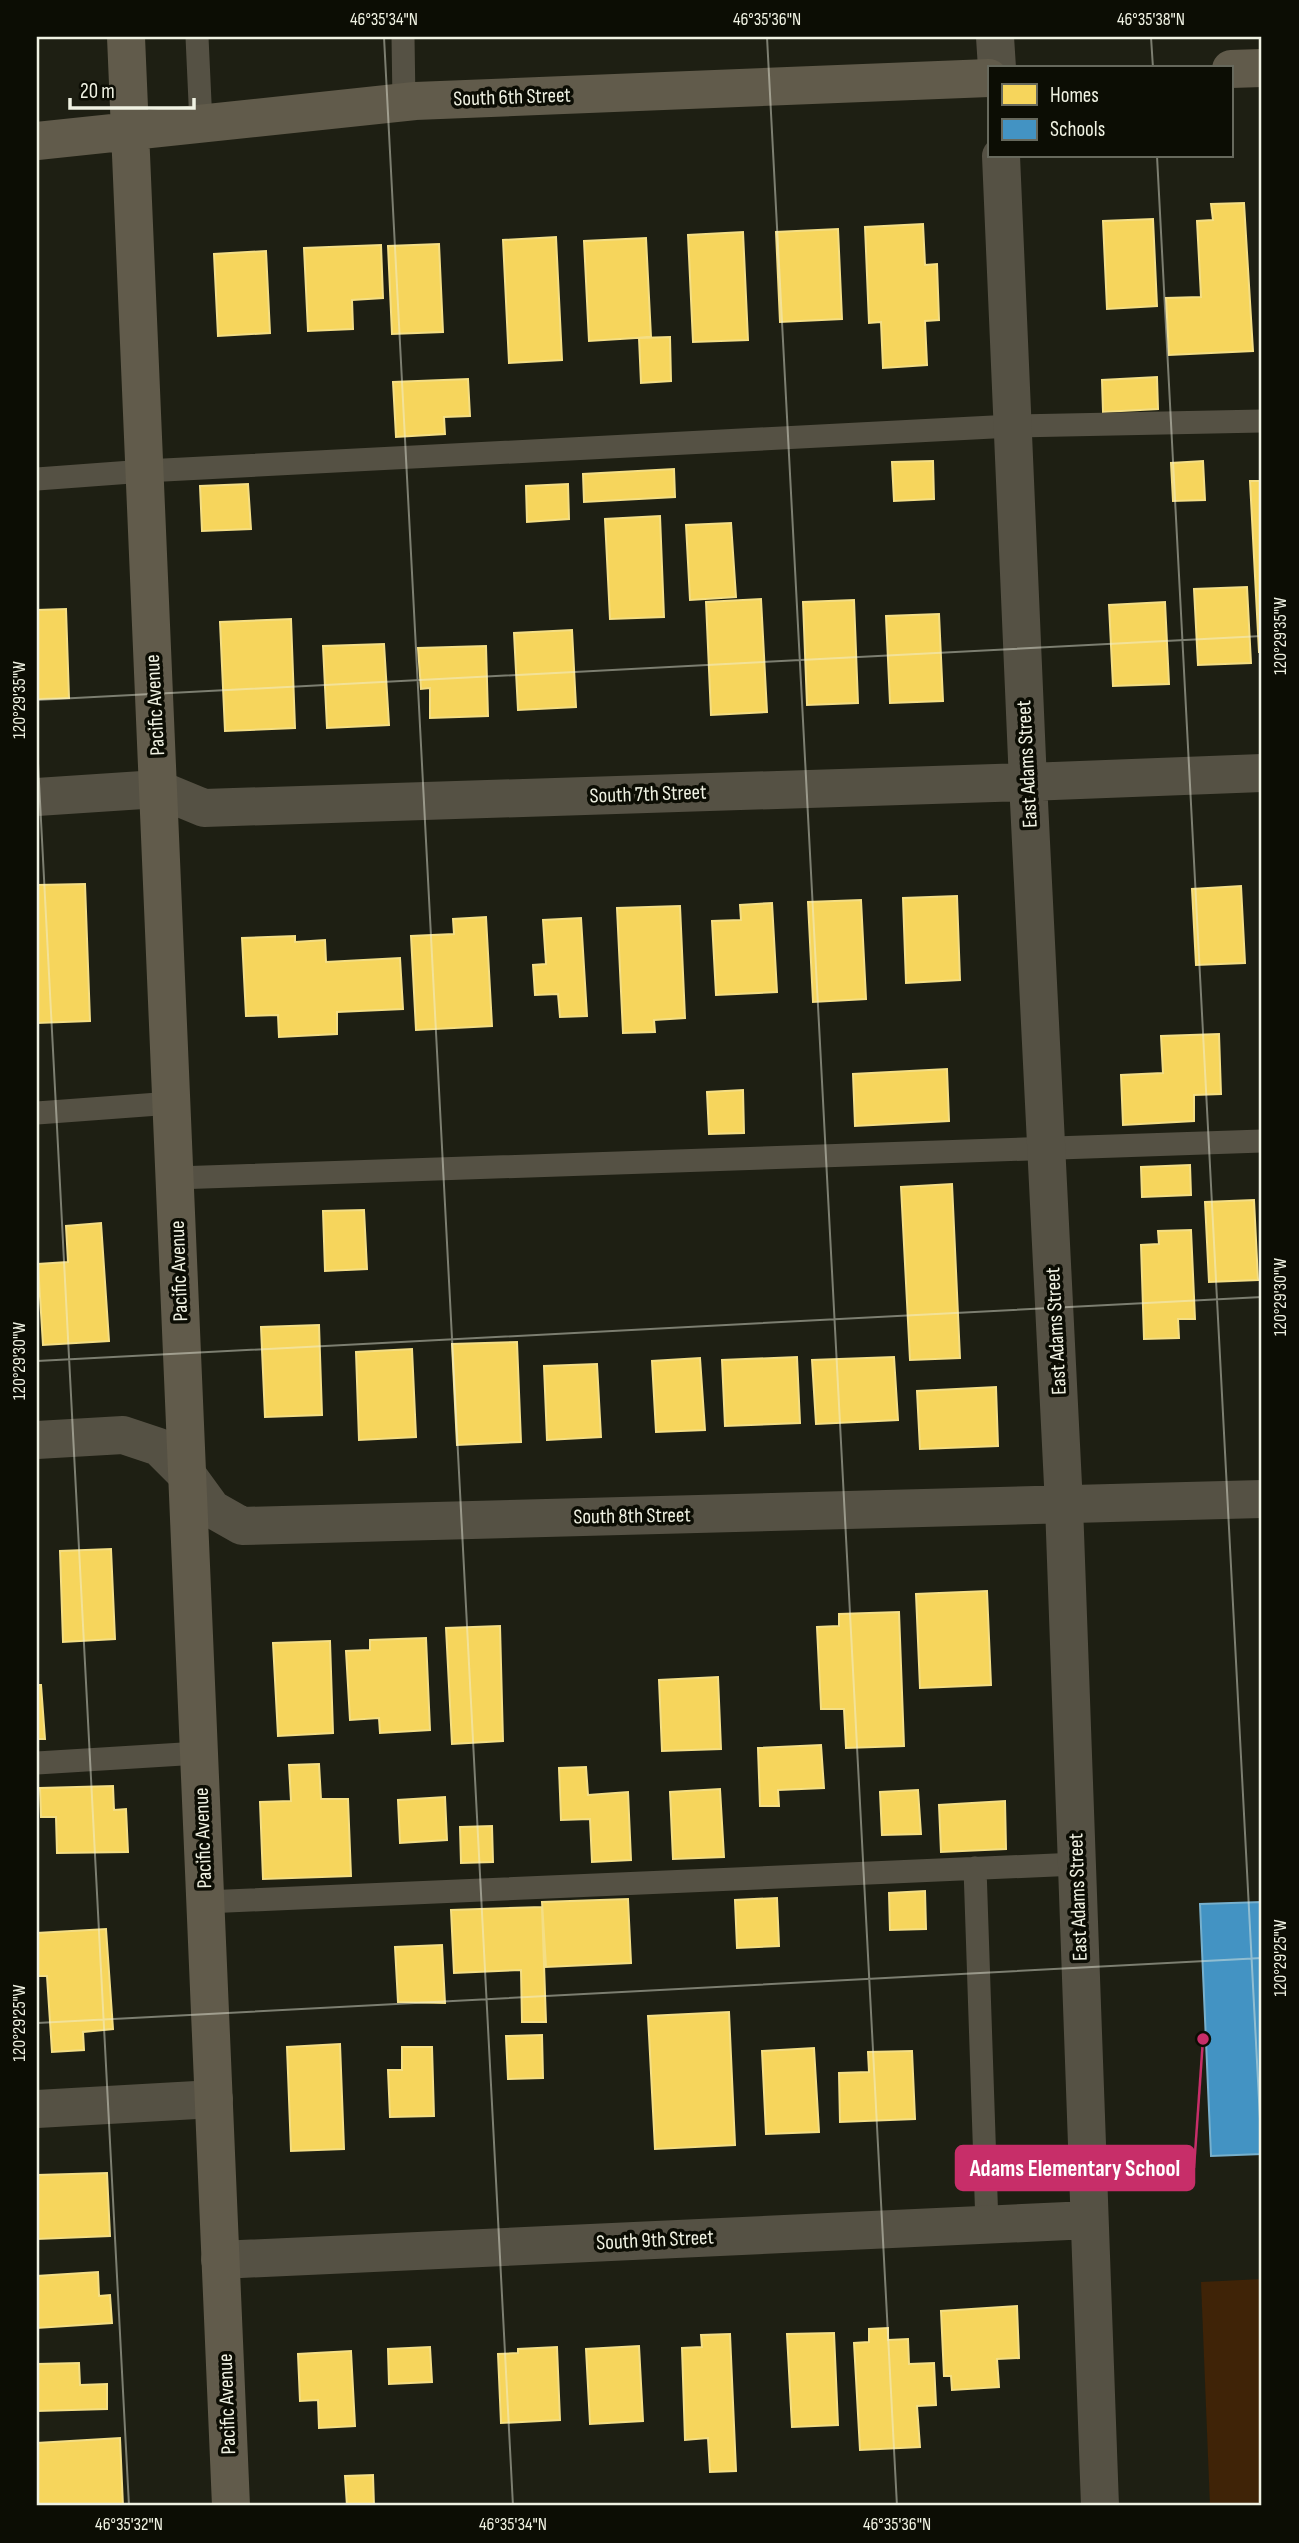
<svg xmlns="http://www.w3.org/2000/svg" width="1299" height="2543" font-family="'Sofia Sans Condensed',sans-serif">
<rect width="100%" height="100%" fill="#1e1f13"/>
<path fill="#3f2307" d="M1262 2279V2506H1210L1201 2282Z"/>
<path fill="#f6d55c" stroke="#f4de84" stroke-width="2" d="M1244 203 1253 351 1169 355 1166 298 1201 297 1197 221 1213 220 1211 204Z
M1153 219 1157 306 1107 309 1103 221Z
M923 224 925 265 937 264 939 320 925 321 927 365 883 368 881 322 869 323 865 227Z
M838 229 842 319 780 322 776 232Z
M743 232 748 340 693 342 688 235Z
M556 237 562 360 509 363 503 240Z
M646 238 651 337 589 341 584 241Z
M439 244 443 332 392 334 388 246Z
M381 245 383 298 352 300 353 329 308 331 304 248Z
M266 251 270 333 218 336 214 254Z
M670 337 671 381 641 383 639 338Z
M1157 377 1158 409 1103 412 1102 380Z
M468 379 470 416 444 417 445 434 396 437 393 382Z
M933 461 934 499 894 501 892 462Z
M1203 461 1205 500 1173 501 1171 463Z
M674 469 675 497 584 502 583 474Z
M1250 481H1262V652H1259Z
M248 484 251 529 202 531 200 486Z
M568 484 569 519 527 522 526 486Z
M660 516 664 617 610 619 605 519Z
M731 523 736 597 690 600 686 525Z
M1247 587 1251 663 1198 665 1194 589Z
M761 599 767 712 711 715 706 602Z
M854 600 858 703 807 705 803 602Z
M1165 602 1169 684 1113 686 1109 605Z
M66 609 69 698 37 699V610Z
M939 614 943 701 890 703 886 616Z
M291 619 295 728 225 731 220 622Z
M572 630 576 707 518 710 514 633Z
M384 644 389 725 327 728 323 646Z
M486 646 488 716 430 718V688L421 689 418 648Z
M85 884 90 1021 37 1023V885Z
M1241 886 1245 963 1196 965 1192 889Z
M957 896 960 980 906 983 903 898Z
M861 900 866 999 813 1002 808 902Z
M772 903 777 992 716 995 712 921 741 920 740 905Z
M680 906 685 1018 654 1020 655 1032 623 1033 617 908Z
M486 917 492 1026 416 1030 411 936 454 934 453 919Z
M581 918 587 1016 560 1017 558 994 535 995 533 965 546 964 543 920Z
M295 936V942L325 940 326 962 400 958 403 1009 337 1012V1034L279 1037 278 1015 246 1016 242 938Z
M1219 1034 1221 1094 1194 1095V1121L1123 1125 1121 1075 1163 1073 1161 1036Z
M947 1069 949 1121 855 1126 853 1074Z
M743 1090 744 1133 709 1134 707 1092Z
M1190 1165 1191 1195 1142 1197 1141 1167Z
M952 1184 960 1358 910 1360 901 1187Z
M1254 1200 1258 1280 1209 1282 1205 1202Z
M364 1210 367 1269 325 1271 323 1211Z
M101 1223 109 1341 43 1345 38 1264 68 1262 66 1226Z
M1191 1230 1195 1319H1178L1179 1338 1144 1339 1141 1245 1159 1244 1158 1231Z
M319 1325 322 1415 265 1417 261 1327Z
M517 1342 521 1442 457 1445 452 1344Z
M412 1349 416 1437 359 1440 356 1352Z
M797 1357 800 1423 725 1426 722 1360Z
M894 1357 898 1420 816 1424 812 1360Z
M700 1358 705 1430 656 1432 652 1361Z
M597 1364 601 1437 547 1440 544 1366Z
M996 1387 998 1446 920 1449 917 1391Z
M111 1549 115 1639 63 1642 60 1551Z
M987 1591 991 1685 920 1688 916 1594Z
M899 1612 904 1746 846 1748 844 1709H821L817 1627 839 1626V1614Z
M500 1626 503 1741 452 1744 446 1628Z
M426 1638 430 1730 380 1733 379 1718 350 1720 346 1651 370 1650V1640Z
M330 1641 333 1733 278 1736 273 1643Z
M718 1677 721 1749 662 1751 659 1680Z
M37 1685H41L45 1739H37Z
M821 1745 824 1788 778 1790 779 1806H760L758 1748Z
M319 1764 321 1799H348L351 1876 263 1879 260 1802 291 1801 289 1765Z
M586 1767 588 1795 628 1792 631 1860 592 1862 590 1819 561 1820 559 1768Z
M113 1786 114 1810 126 1809 128 1852 57 1853 56 1817H41L40 1788Z
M720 1789 724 1857 673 1859 670 1792Z
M918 1790 921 1834 882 1835 880 1792Z
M445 1797 447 1840 400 1843 398 1800Z
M1005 1801 1006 1849 941 1852 939 1805Z
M492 1826 493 1862 461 1863 460 1827Z
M925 1891 926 1929 890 1930 889 1893Z
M777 1898 779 1946 737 1948 735 1900Z
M628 1899 631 1963 546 1967 542 1902Z
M542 1907 546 2022H522L521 1970 454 1973 451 1910Z
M106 1929 113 2029 83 2032 84 2050 52 2052 47 1976H37V1933Z
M442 1945 445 2003 398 2002 395 1947Z
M729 2012 735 2145 655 2149 648 2016Z
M542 2035 543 2078 508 2079 506 2036Z
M340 2044 344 2149 291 2151 287 2047Z
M402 2047H432L434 2116 390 2117 388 2070H402Z
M814 2048 819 2132 766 2134 762 2051Z
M912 2051 915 2119 840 2122 839 2073 869 2072 868 2052Z
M107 2173 110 2236 37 2239V2175Z
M98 2272 99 2296 110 2295 112 2323 37 2328V2276Z
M1017 2306 1019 2358 997 2359 999 2387 952 2390 951 2376H944L941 2311Z
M888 2328V2340L908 2339 909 2364 934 2363 936 2405 917 2406 920 2447 860 2450 854 2343 869 2342V2329Z
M834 2333 838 2425 792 2427 787 2334Z
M730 2334 736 2471 710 2472 708 2438 685 2440 682 2348 702 2347 701 2335Z
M639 2346 643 2421 590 2424 586 2349Z
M430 2347 432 2382 389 2384 388 2349Z
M557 2347 560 2420 501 2423 498 2354 518 2353V2349Z
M351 2351 355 2426 319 2428 318 2400 300 2401 298 2354Z
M79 2363 80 2385 107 2384V2409L37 2411V2364Z
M120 2438 123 2506H37V2443Z
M373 2475 374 2506H347L345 2476Z"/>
<path fill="#4393c3" stroke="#77b0cd" stroke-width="2" d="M1262 1902V2154L1211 2156 1200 1904Z"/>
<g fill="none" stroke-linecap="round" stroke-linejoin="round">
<path stroke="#555144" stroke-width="23" d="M197 37 201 124
M403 37 404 102
M37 479 145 471 1012 426 1262 421
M37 1113 172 1103
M175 1178 1262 1141
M37 1763 199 1753
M975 1868 987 2225
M205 1902 1077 1864"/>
<path stroke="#555144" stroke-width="38" d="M995 37 997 68
M1001 156 1028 782 1064 1505 1100 2506
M37 797 158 789 204 808 1028 782 1262 773
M37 1440 123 1435 159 1447 188 1476 212 1509 242 1526 1262 1499
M37 2109 214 2099
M220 2260 1089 2220"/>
<path stroke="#615b4b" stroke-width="38" d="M126 37 231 2506
M1231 69 1262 68
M37 141 415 101 989 78"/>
</g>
<path fill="none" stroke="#f0f2e3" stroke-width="2" stroke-opacity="0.45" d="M384 37 513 2506M767 37 897 2506M1151 37 1153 68M37 38 66 37M1157 156 1262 2157M37 700 1262 636M37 744 129 2506M37 1361 1262 1297M37 2023 1262 1958"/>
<g text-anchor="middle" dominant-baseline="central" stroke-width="7" stroke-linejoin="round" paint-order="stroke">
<g font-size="21" fill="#f0f2e3" stroke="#0c0d04">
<text transform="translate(512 97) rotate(-2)">South 6th Street</text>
<text transform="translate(155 705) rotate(-93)">Pacific Avenue</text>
<text transform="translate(1027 764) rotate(-93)">East Adams Street</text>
<text transform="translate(648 794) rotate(-2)">South 7th Street</text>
<text transform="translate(179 1271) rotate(-92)">Pacific Avenue</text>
<text transform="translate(1056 1331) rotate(-93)">East Adams Street</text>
<text transform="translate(632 1516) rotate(-1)">South 8th Street</text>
<text transform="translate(203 1838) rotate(-92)">Pacific Avenue</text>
<text transform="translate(1078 1897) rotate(-92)">East Adams Street</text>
<text transform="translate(655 2240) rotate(-3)">South 9th Street</text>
<text transform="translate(227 2404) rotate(-92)">Pacific Avenue</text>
</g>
</g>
<path fill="none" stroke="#c72e69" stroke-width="2.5" d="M1203 2039L1194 2168"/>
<circle fill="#c72e69" stroke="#0c0d04" stroke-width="2.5" cx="1203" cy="2039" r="7"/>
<rect fill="#c72e69" stroke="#c72e69" stroke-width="2.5" x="956" y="2146" width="238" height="44" rx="7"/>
<g font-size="23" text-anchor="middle" font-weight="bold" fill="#fff">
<text x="1075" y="2176">Adams Elementary School</text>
</g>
<rect width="1299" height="2543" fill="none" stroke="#0c0d04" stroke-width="77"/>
<rect x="988" y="66" width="245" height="91" fill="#0c0d04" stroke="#67695d" stroke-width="2"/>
<rect x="1002" y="84" width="35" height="21" fill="#f6d55c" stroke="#67695d" stroke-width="2"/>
<text x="1050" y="102" font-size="21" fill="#f0f2e3">Homes</text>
<rect x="1002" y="119" width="35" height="21" fill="#4393c3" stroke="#67695d" stroke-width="2"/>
<text x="1050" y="136" font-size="21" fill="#f0f2e3">Schools</text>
<path d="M70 98v10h124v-10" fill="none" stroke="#f0f2e3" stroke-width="3.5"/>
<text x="80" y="98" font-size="21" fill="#f0f2e3" stroke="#0c0d04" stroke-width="5" paint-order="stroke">20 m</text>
<rect x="38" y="38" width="1222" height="2466" fill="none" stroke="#f0f2e3" stroke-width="2.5"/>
<g font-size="18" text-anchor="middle" fill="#f0f2e3">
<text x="384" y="25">46°35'34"N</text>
<text x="767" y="25">46°35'36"N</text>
<text x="1151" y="25">46°35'38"N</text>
<text transform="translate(1280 636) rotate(-90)" y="6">120°29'35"W</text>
<text transform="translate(19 700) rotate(-90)" y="6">120°29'35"W</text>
<text transform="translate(1280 1297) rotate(-90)" y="6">120°29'30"W</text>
<text transform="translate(19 1361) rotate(-90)" y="6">120°29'30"W</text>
<text transform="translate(1280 1958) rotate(-90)" y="6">120°29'25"W</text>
<text transform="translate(19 2023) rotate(-90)" y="6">120°29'25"W</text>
<text x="129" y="2530">46°35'32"N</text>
<text x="513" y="2530">46°35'34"N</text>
<text x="897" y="2530">46°35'36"N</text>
</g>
</svg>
